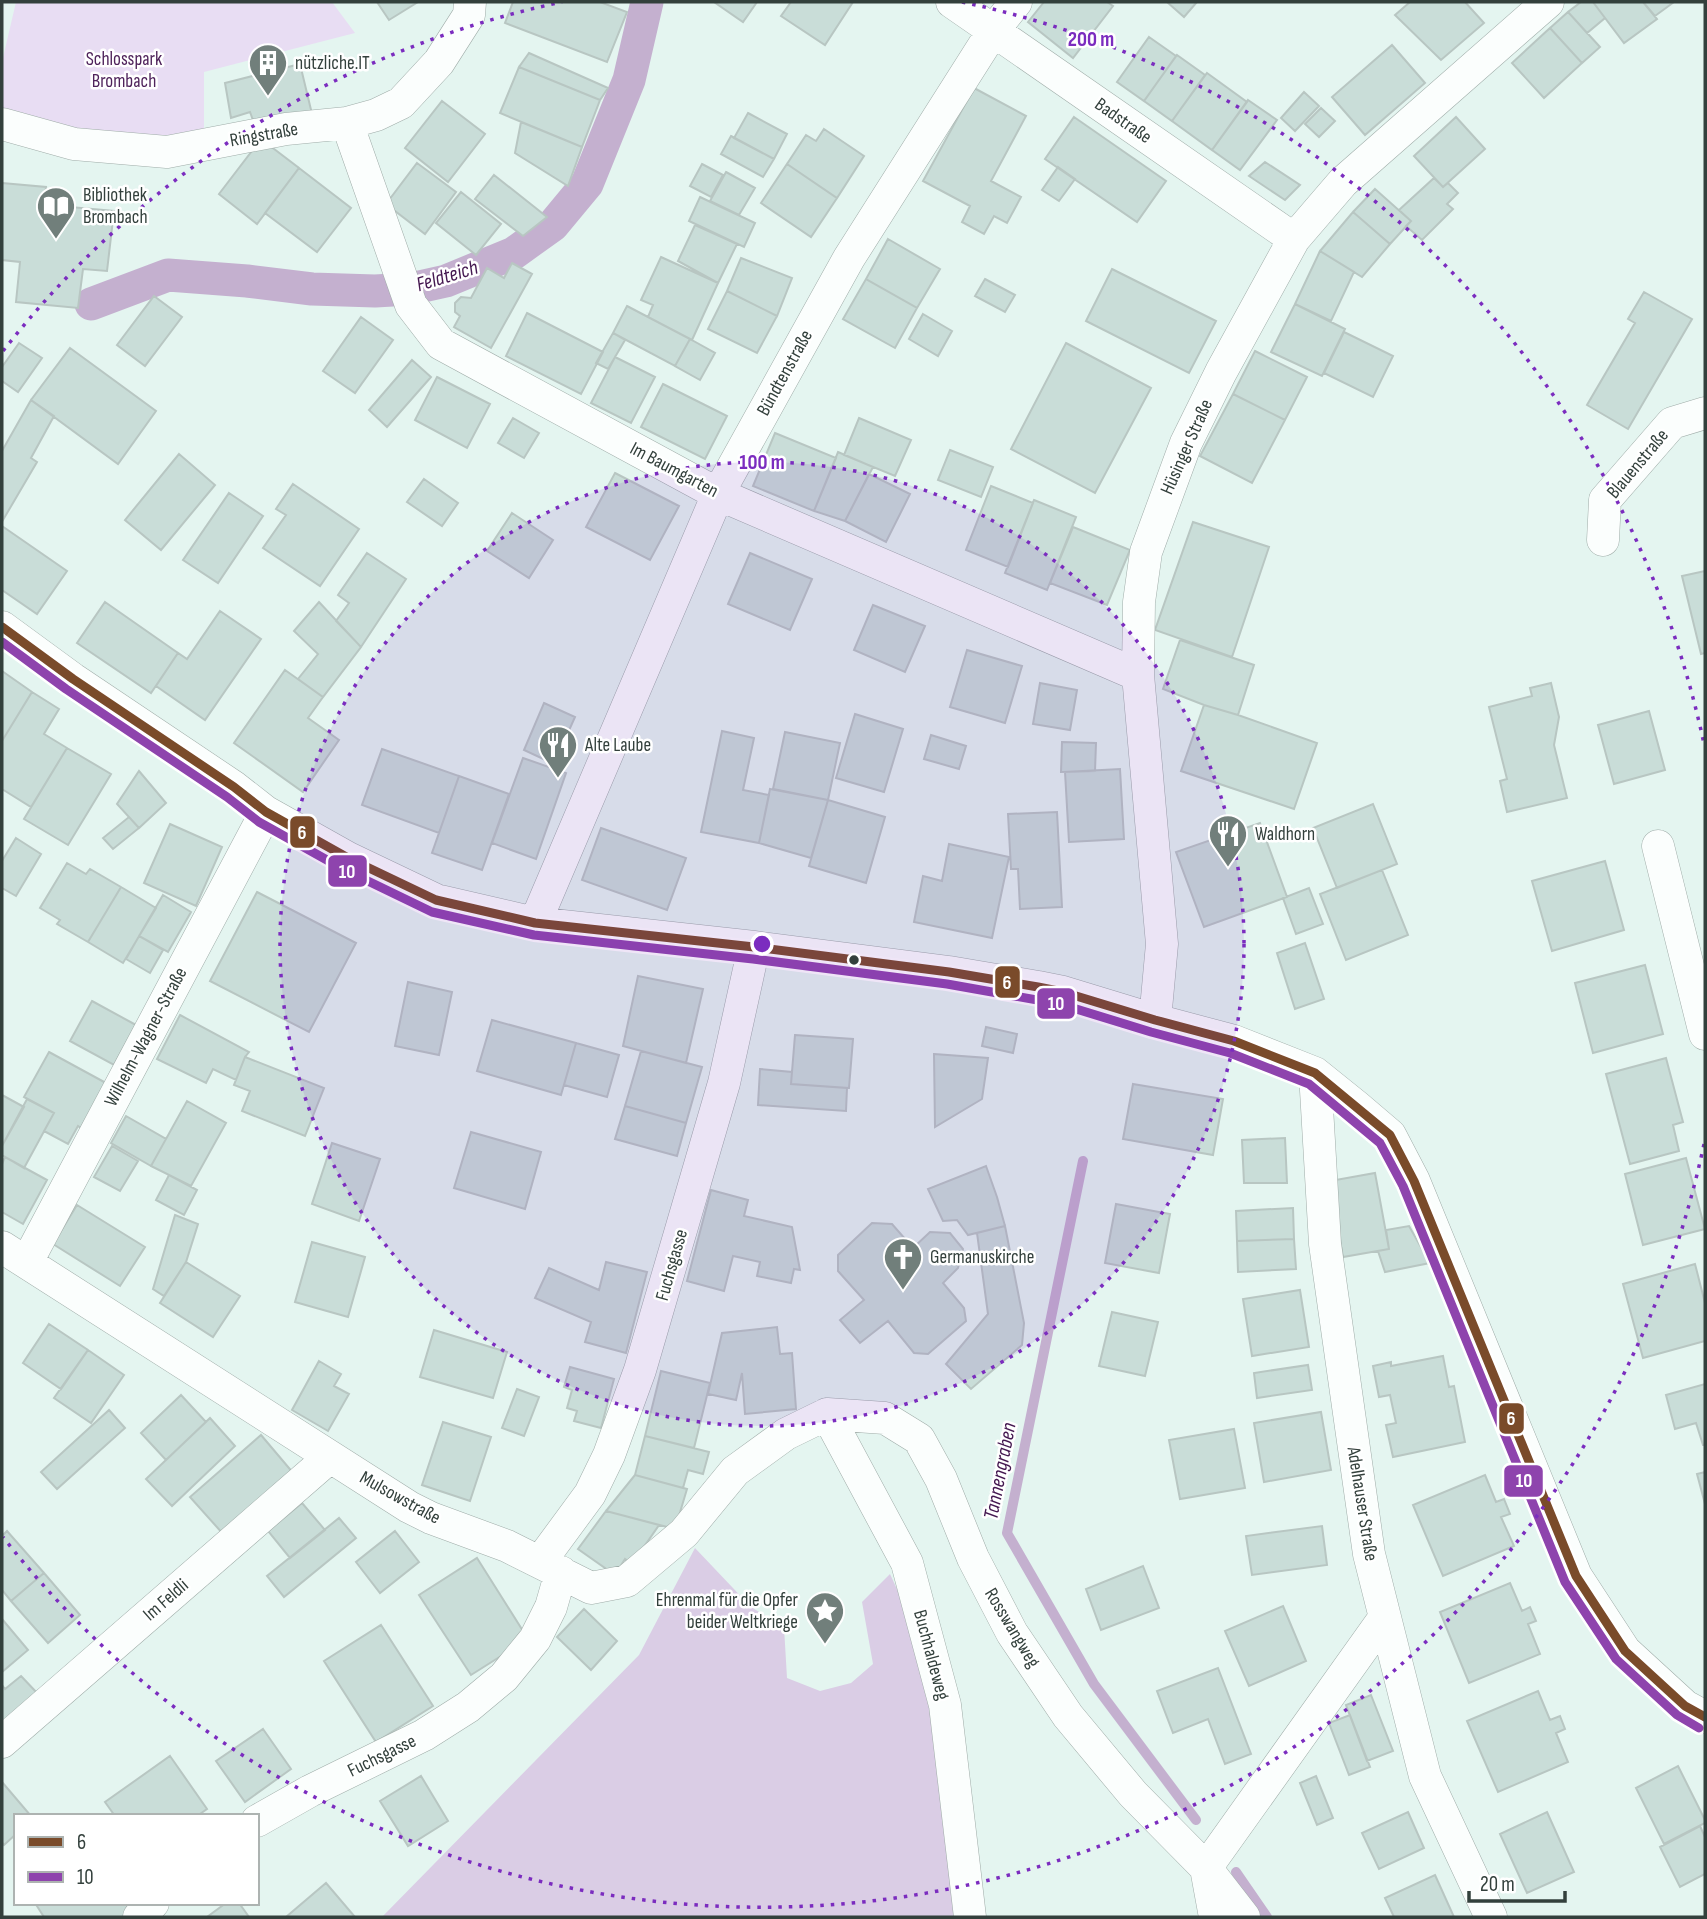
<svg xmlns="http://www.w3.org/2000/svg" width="1707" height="1919" font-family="'Sofia Sans Condensed',sans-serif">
<rect width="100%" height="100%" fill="#e4f5f0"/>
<path fill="#e8ddf3" d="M16 2H332L355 33 204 72V138L116 139 2 110V62Z"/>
<path fill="#dacde5" d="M695 1548 751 1607 784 1627 787 1678 820 1691 851 1683 873 1664 862 1602 890 1574 913 1624 933 1684 968 1917H382L639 1655Z"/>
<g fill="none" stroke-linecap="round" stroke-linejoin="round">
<path stroke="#c4b0cf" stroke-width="10" d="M1083 1161 1007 1533 1094 1684 1196 1820
M1236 1872 1267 1917"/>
<path stroke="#c4b0cf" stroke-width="33" d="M91 304 168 275 247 281 312 289 375 291 410 289 446 281 514 253 553 225 587 184 629 80 647 2"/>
</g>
<path fill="#c9ddd8" stroke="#b8c6c2" stroke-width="2" d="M377 2H418L389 20Z
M513 2H600L627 12 607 62 505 23Z
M714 2H757L743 22Z
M791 2H853L825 45 781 16Z
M1044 2H1107L1113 6 1073 58 1028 22Z
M1167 2H1197L1184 17Z
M1410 2H1465L1484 23 1441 60 1395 15Z
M1581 2H1593L1605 18 1587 33 1568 12Z
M1593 2H1643L1657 19 1624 43Z
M1643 2H1674L1655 16Z
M1568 12 1600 47 1582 63 1550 28Z
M1550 28 1582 63 1544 98 1512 63Z
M1149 37 1176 56 1144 101 1117 82Z
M1392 45 1425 83 1365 135 1332 97Z
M529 53 608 88 600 100 519 67Z
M1177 55 1205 75 1172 121 1144 101Z
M300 64 312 114 254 123 250 112 231 118 225 83Z
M519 67 600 100 582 147 500 113Z
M1207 73 1247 102 1212 150 1172 121Z
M974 88 1026 116 991 181 1021 197 1007 223 994 216 984 234 962 222 970 206 923 181Z
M1304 92 1319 106 1295 131 1281 118Z
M1248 100 1277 120 1240 170 1212 150Z
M442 101 485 134 448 182 405 148Z
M1321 108 1335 121 1319 137 1305 124Z
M748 113 787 134 774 159 734 138Z
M1074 117 1166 181 1137 222 1045 159Z
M1456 117 1485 149 1443 187 1414 156Z
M521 122 582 147 568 186 515 153Z
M824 129 864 156 837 198 787 164 806 135 816 141Z
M731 136 774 159 763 177 721 154Z
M261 139 299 168 257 224 219 194Z
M1265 162 1300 185 1285 200 1249 176Z
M417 163 456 192 425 234 386 204Z
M702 164 723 175 711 197 690 186Z
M787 164 837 198 811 237 761 203Z
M1058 167 1075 179 1059 201 1042 190Z
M299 168 351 208 317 252 265 213Z
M726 172 755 188 739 215 710 201Z
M494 175 547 217 523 236 475 199Z
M1434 178 1443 187 1448 183 1458 193 1447 204 1453 209 1422 240 1406 226 1411 221 1399 210Z
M2 183 46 187 42 216 70 219 71 207 114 211 107 271 83 269 78 308 16 302 20 262 2 260Z
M1375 189 1411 221 1390 244 1353 212Z
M461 192 501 224 476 255 436 223Z
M700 197 755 223 744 247 689 221Z
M1353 212 1390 244 1362 277 1320 251Z
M695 225 737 244 718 283 678 261Z
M888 239 940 269 917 308 866 279Z
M1320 251 1354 272 1331 321 1295 304Z
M661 257 718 283 692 340 648 317 653 305 641 300Z
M741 258 792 278 777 316 727 291Z
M512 263 532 274 491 348 454 327 460 316 455 312V303L461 297 471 298 487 268 504 278Z
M1112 269 1216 321 1189 373 1086 321Z
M866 279 917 308 895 348 843 319Z
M985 279 1015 295 1005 312 975 296Z
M727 291 777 316 757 353 708 329Z
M1644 292 1692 319 1628 429 1587 405 1635 323 1628 319Z
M154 296 182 317 145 366 117 345Z
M1295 304 1345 329 1322 376 1271 352Z
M627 306 690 339 675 366 613 333Z
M527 313 603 352 581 394 506 356Z
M923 314 952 331 938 356 909 339Z
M361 317 393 340 355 393 323 371Z
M1344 332 1393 356 1373 397 1324 373Z
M613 333 625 340 608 369 596 363Z
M690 339 715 353 700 380 675 366Z
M19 343 42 358 18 392 2 381V367Z
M1066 343 1151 388 1095 493 1011 449Z
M70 348 156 411 118 464 31 400Z
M1255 351 1307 377 1285 420 1233 394Z
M615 357 655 377 631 423 591 403Z
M412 360 431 377 387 427 369 410Z
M437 377 490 404 467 448 415 420Z
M663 384 727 416 705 459 641 427Z
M1233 394 1285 420 1252 483 1200 456Z
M31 400 54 416 31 458 37 462 3 520 2 451Z
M513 418 539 433 524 458 498 443Z
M859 418 911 440 895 476 844 455Z
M775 433 836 458 814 511 753 486Z
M950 450 993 467 981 497 938 480Z
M838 452 873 467 845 521 814 511Z
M179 454 215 485 161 550 125 520Z
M615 473 679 506 650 560 586 527Z
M869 474 910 494 886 542 845 521Z
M424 479 458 503 442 526 407 502Z
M293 484 359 529 320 586 263 548 286 515 276 509Z
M991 486 1033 503 1008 567 966 550Z
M229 493 263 516 218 583 183 560Z
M1034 500 1076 517 1047 590 1005 573Z
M512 513 553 540 529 578 487 551Z
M1193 522 1269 547 1232 657 1155 630Z
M2 526 67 571 37 614 2 590Z
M1073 527 1130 550 1107 605 1050 583Z
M367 553 406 579 361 647 336 621 349 603 338 595Z
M750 553 812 579 790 630 728 604Z
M1705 571V653L1701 654 1682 576Z
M105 602 178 653 151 693 77 643Z
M319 602 361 647 323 697 298 679 318 654 294 631Z
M873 605 925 626 905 672 854 650Z
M220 611 261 639 205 720 156 686 178 653 187 659Z
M1180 640 1254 665 1238 715 1204 705 1163 689Z
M967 650 1022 666 1005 723 950 707Z
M285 670 323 697 308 718 339 740 303 792 234 743Z
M2 671 32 692 2 741Z
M1040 683 1077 690 1070 730 1033 724Z
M1551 683 1559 717 1554 745 1567 798 1507 812 1500 781 1507 779 1489 707 1532 696 1530 688Z
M32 692 59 709 44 734 67 748 31 807 2 789V741Z
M544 703 575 717 554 764 524 750Z
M1204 705 1238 715 1317 743 1294 809 1181 771Z
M1649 711 1665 770 1614 784 1598 725Z
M855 714 903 729 884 792 836 778Z
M722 731 754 738 743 790 769 795 759 843 701 832Z
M785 732 840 743 828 800 773 789Z
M931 735 966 746 959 769 924 759Z
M1062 742 1096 743 1095 771 1061 772Z
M67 748 111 774 68 845 24 819Z
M382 749 459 776 439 833 362 805Z
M523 758 566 773 536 859 492 843Z
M1120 769 1124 839 1069 842 1065 772Z
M139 771 166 803 139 828 117 804Z
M459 776 509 794 482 870 432 853Z
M770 789 828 800 811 858 759 843Z
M828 800 885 817 866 883 809 866Z
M1373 804 1397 864 1337 888 1313 828Z
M1057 812 1062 907 1020 909 1018 869H1011L1008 814Z
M129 817 139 828 113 849 103 838Z
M1260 823 1287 897 1204 927 1176 852Z
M170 824 222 847 196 906 144 883Z
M601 828 686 858 667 910 582 880Z
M16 838 41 854 16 896 2 888V861Z
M949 844 1009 857 992 938 914 922 923 876 942 881Z
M1605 861 1624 930 1552 951 1532 881Z
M67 863 86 874 90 869 121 887 88 942 57 924 60 920 40 908Z
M1382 870 1408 935 1346 960 1320 894Z
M121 887 156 908 123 963 88 942Z
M1309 888 1323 924 1296 934 1283 898Z
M257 892 356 943 309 1032 210 981Z
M163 895 191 912 168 952 139 936Z
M139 936 163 950 150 973 126 959Z
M1305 943 1324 999 1295 1009 1277 953Z
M1645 965 1663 1034 1593 1053 1575 983Z
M638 976 703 989 686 1063 623 1046Z
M408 982 452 992 439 1055 395 1046Z
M92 1001 136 1025 114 1065 70 1041Z
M180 1015 249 1052 245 1057 236 1080 213 1069 206 1083 157 1059Z
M492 1020 576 1043 561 1095 477 1071Z
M986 1027 1017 1034 1013 1053 982 1046Z
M795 1035 853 1039 849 1088 791 1084Z
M576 1043 619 1055 607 1097 564 1085Z
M641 1051 702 1067 686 1123 625 1106Z
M49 1052 106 1083 81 1128 78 1126 68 1144 44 1131 54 1113 24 1097Z
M934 1054 988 1058 982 1099 935 1127Z
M245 1057 324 1088 305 1136 242 1111 250 1091 234 1085Z
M1666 1058 1683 1122 1673 1125 1679 1151 1630 1164 1606 1074Z
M760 1069 792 1072 791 1084 847 1088 846 1111 758 1105Z
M1133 1084 1223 1099 1213 1155 1123 1139Z
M2 1095 24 1107 2 1146Z
M27 1099 54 1113 24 1168 2 1155V1146Z
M187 1101 226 1123 191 1186 151 1166Z
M625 1106 686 1123 677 1156 615 1139Z
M126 1116 166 1139 151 1166 111 1143Z
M471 1132 541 1152 525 1209 454 1188Z
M1285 1138 1287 1183H1244L1242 1140Z
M332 1143 380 1159 359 1221 312 1204Z
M112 1146 138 1161 120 1191 94 1177Z
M5 1157 47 1180 23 1224 2 1212V1164Z
M1686 1158 1705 1229 1643 1245 1625 1174Z
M986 1166 997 1197 1005 1226 968 1235 957 1220 943 1221 928 1189Z
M1375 1173 1389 1249 1343 1257 1330 1181Z
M169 1175 197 1190 184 1215 156 1200Z
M711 1190 748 1200 744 1216 792 1227 800 1270 794 1269 791 1283 757 1276 760 1262 733 1256 724 1291 687 1281Z
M1116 1204 1170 1214 1159 1273 1105 1263Z
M77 1205 145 1247 120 1286 53 1244Z
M1293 1208 1294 1239 1237 1241 1236 1211Z
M175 1215 198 1224 186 1262 164 1296 153 1289Z
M872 1223 892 1224 913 1248 930 1232 950 1233 963 1249 958 1268 943 1283 964 1308 966 1321 928 1354 914 1353 888 1321 860 1343 840 1320 864 1300 838 1271V1255Z
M1005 1226 1024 1323 1022 1345 971 1389 946 1364 988 1314 977 1233Z
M1409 1226 1430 1263 1385 1272 1378 1251 1389 1249 1386 1230Z
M1294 1239 1296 1269 1238 1272 1237 1241Z
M312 1242 365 1257 348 1317 295 1302Z
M186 1262 240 1296 213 1337 160 1303Z
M606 1262 647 1272 626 1353 585 1342 591 1322 535 1298 549 1268 599 1290Z
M1695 1264 1705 1303V1341L1643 1358 1623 1284Z
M1300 1290 1309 1347 1252 1356 1243 1299Z
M1112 1312 1158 1322 1145 1376 1099 1366Z
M49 1324 88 1350 61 1389 23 1363Z
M777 1327 780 1354 792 1353 796 1409 745 1414 742 1373 736 1400 708 1394 722 1333Z
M434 1330 507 1352 493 1398 420 1377Z
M88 1350 124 1375 91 1423 54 1398Z
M1443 1356 1449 1387 1454 1386 1465 1442 1393 1457 1386 1425 1396 1423 1390 1395 1379 1397 1373 1366 1391 1362V1366Z
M319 1361 341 1374 334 1386 349 1394 328 1431 292 1410Z
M1308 1365 1312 1390 1257 1398 1254 1373Z
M570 1367 614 1379 601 1428 574 1421 577 1411 567 1408 572 1390 564 1387Z
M661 1371 710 1383 694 1448 645 1436Z
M1705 1384V1445H1703L1696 1423 1675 1429 1666 1395Z
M517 1389 539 1397 524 1436 502 1428Z
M181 1395 206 1422 166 1460 141 1433Z
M109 1410 125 1428 57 1489 41 1472Z
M1321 1412 1331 1470 1264 1482 1254 1423Z
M210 1418 235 1446 172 1506 146 1479Z
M443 1422 491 1437 470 1501 422 1485Z
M1234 1429 1245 1488 1180 1499 1169 1440Z
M261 1435 294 1474 224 1535 190 1497Z
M645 1436 709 1452 703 1474 688 1470 683 1488 635 1475Z
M1705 1472V1504L1697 1474Z
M635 1475 687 1489 675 1529 606 1511Z
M1485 1475 1496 1502 1504 1499 1510 1514 1501 1517 1514 1546 1443 1576 1413 1505Z
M302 1503 325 1530 290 1558 268 1531Z
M606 1511 659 1525 632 1564 625 1559 615 1575 578 1549Z
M339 1518 356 1538 284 1597 267 1576Z
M1322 1526 1327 1565 1252 1575 1246 1536Z
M7 1531 44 1573 11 1601 2 1590V1536Z
M395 1531 419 1562 380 1593 356 1562Z
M477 1558 528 1639 471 1675 419 1595Z
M1143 1566 1159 1608 1101 1630 1086 1589Z
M44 1573 80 1615 48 1643 11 1601Z
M1510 1583 1522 1611 1530 1607 1536 1621 1528 1624 1540 1654 1469 1683 1440 1612Z
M1283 1606 1306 1661 1249 1686 1225 1631Z
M584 1609 617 1641 591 1670 557 1637Z
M2 1619 28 1650 2 1672Z
M381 1625 433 1706 376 1742 324 1661Z
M1218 1668 1251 1754 1225 1764 1208 1719 1173 1733 1157 1691Z
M21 1676 38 1694 2 1723V1685L5 1689Z
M1538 1691 1550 1720 1560 1716 1565 1729 1556 1733 1568 1762 1498 1792 1467 1721Z
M1371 1695 1393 1751 1367 1761 1346 1705Z
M1350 1715 1370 1767 1349 1775 1329 1723Z
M263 1729 291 1769 245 1802 216 1761Z
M170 1756 207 1809 197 1816H115L105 1802Z
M1678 1766 1705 1820V1823L1664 1844 1636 1788Z
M421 1776 448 1821 408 1846 380 1801Z
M1316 1776 1333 1818 1317 1825 1300 1783Z
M2 1782 31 1816H16V1834L4 1845 2 1842Z
M1408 1812 1424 1848 1379 1869 1362 1833Z
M1547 1812 1574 1872 1527 1893 1500 1834Z
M1700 1826 1705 1837V1874L1680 1887 1660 1847Z
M1435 1875 1454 1917H1394L1385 1898Z
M326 1883 355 1917H286Z
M35 1903H126L132 1913 125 1917H44Z
M226 1903H239L249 1917H207Z"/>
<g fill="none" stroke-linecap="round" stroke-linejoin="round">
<g stroke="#9faca8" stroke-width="33">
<path id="minor" d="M952 2 1294 239
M347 123 411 305 441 344 718 494 1138 675
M2 124 74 144 167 152 286 129 347 123 376 115 401 103 439 62 469 15 470 2
M1603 540 1605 500 1672 423 1705 413
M2 627 73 679 234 787 266 812 348 858 436 900 535 923 754 947 949 972 1038 987 1063 992 1155 1020 1234 1041 1315 1073 1356 1106 1390 1135 1414 1181 1576 1576 1625 1651 1685 1706 1705 1717
M1658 846 1705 1034
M535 923 718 494 849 258 993 31 1016 2
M1155 1020 1162 944 1138 675 1139 602 1146 552 1186 443 1221 372 1294 239 1343 182 1548 2
M1315 1073 1325 1244 1369 1554 1425 1776 1491 1917
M2 1247 409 1507 431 1518 507 1546 591 1588 627 1581 684 1533 735 1471 786 1434 827 1414
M27 1262 266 812
M827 1414 885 1418 919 1439 941 1479 973 1558 1012 1633 1068 1716 1133 1794 1206 1868 1244 1917
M827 1414 907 1563 945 1705 970 1917
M540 1562 590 1494 609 1455 640 1370 724 1083 754 947
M2 1742 330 1457
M257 1821 310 1791 424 1735 468 1707 504 1677 535 1639 551 1607 561 1572
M139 1917 153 1903
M1215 1917 1206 1868 1385 1617"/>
</g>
<use href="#minor" stroke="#fbfefd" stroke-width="32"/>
<g stroke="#fff" stroke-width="14">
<path id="bus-1" d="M2 627 73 679 234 787 266 812 348 858 436 900 535 923 754 947 949 972 1038 987 1063 992 1155 1020 1234 1041 1315 1073 1390 1135 1414 1181 1576 1576 1625 1651 1685 1706 1705 1717"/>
</g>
<g stroke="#fff" stroke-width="14">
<path id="bus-2" d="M2 642 66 689 227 797 259 822 343 869 432 912 534 935 753 959 947 984 1060 1004 1151 1032 1230 1053 1309 1084 1380 1143 1403 1186 1565 1582 1616 1659 1677 1715 1699 1728"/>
</g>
<use href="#bus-1" stroke="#7a4b2a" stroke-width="9"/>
<use href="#bus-2" stroke="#8e44ad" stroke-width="9"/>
</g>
<circle cx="762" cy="944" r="482" fill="#7b2cbf" fill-opacity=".12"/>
<g fill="none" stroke="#7b2cbf" stroke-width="3.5" stroke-dasharray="3.5 7">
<circle cx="762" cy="944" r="482"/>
<path d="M1704 1144A963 963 0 0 1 3 1537M3 351A963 963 0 0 1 562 2M962 2A963 963 0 0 1 1704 744"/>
</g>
<defs>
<g id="building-pin" transform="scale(2.0125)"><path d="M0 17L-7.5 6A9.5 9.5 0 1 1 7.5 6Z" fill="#717f7b" stroke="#fff"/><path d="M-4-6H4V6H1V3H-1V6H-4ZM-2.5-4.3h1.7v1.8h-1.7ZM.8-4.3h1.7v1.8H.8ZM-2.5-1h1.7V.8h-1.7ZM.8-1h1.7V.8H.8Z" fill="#fff"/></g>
<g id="library-pin" transform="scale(2.0125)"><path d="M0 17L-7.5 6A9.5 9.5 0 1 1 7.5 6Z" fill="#717f7b" stroke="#fff"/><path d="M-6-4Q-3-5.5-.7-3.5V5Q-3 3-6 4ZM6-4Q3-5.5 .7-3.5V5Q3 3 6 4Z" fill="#fff"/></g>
<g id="restaurant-pin" transform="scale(2.0125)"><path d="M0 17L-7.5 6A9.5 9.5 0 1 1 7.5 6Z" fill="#717f7b" stroke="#fff"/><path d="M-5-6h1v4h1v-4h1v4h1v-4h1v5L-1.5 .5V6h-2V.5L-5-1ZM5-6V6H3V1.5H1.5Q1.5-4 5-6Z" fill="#fff"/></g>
<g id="church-pin" transform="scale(2.0125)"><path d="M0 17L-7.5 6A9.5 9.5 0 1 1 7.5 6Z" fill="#717f7b" stroke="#fff"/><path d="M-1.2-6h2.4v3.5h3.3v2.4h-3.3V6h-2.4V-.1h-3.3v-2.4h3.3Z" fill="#fff"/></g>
<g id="sight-pin" transform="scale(2.0125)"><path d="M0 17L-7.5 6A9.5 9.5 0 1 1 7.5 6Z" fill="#717f7b" stroke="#fff"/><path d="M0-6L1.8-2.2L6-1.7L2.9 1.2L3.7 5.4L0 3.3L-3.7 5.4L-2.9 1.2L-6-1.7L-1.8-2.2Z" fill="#fff"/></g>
</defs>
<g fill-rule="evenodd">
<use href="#building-pin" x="268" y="63"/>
<use href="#library-pin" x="56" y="206"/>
<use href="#restaurant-pin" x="558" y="745"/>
<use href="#restaurant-pin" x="1228" y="834"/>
<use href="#church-pin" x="903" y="1257"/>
<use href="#sight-pin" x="825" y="1611"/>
</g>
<circle fill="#33403c" stroke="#fff" stroke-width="2.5" cx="854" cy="960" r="6"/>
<g text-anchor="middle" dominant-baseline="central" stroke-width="5" stroke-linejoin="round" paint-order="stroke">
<g font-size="19" fill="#4f235b" stroke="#fff">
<text x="124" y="59">Schlosspark<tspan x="124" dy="22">Brombach</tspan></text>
</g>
<g font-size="19" fill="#33403c" stroke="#fff" text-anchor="start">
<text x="295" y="63">nützliche.IT</text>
<text x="83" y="195">Bibliothek<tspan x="83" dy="22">Brombach</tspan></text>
<text x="585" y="745">Alte Laube</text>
<text x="1255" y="834">Waldhorn</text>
<text x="930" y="1257">Germanuskirche</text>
<text x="798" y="1600" text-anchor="end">Ehrenmal für die Opfer<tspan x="798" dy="22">beider Weltkriege</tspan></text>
</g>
<g font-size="19" fill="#33403c" stroke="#fff">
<text transform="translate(1123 121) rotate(35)">Badstraße</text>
<text transform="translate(264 135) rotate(-10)">Ringstraße</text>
<text transform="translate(785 373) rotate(-61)">Bündtenstraße</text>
<text transform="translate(1187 447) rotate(-66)">Hüsinger Straße</text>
<text transform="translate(1638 464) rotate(-50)">Blauenstraße</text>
<text transform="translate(674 470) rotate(28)">Im Baumgarten</text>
<text transform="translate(146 1037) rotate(-62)">Wilhelm-Wagner-Straße</text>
<text transform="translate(672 1265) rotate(-74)">Fuchsgasse</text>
<text transform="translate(400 1498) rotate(29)">Mulsowstraße</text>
<text transform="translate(1362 1504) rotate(81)">Adelhauser Straße</text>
<text transform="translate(166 1600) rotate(-41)">Im Feldli</text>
<text transform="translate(1012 1628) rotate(59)">Rosswangweg</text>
<text transform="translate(931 1655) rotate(75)">Buchhaldeweg</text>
<text transform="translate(382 1756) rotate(-26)">Fuchsgasse</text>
</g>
<g font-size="21" font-style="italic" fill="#441850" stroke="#fff">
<text transform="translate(447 276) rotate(-17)">Feldteich</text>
<text transform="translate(1000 1471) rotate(-79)">Tannengraben</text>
</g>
</g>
<circle cx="762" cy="944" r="10" fill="#7b2cbf" stroke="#fff" stroke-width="3.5"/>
<g font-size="21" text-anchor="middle" font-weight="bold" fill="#7b2cbf" stroke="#fff" stroke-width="5" stroke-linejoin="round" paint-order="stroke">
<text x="1091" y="46">200 m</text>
<text x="762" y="469">100 m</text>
</g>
<g stroke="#fff" stroke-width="2.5">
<rect x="289" y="815" width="27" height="34" rx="7" fill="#7a4b2a"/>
<rect x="327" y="854" width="41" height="34" rx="7" fill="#8e44ad"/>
<rect x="994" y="965" width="27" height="34" rx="7" fill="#7a4b2a"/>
<rect x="1036" y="987" width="40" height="33" rx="7" fill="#8e44ad"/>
<rect x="1498" y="1402" width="27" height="33" rx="7" fill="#7a4b2a"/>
<rect x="1503" y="1464" width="41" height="34" rx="7" fill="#8e44ad"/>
</g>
<g font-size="19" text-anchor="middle" font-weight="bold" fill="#fff">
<text x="302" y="839">6</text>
<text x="347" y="878">10</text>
<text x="1007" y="989">6</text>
<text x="1056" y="1010">10</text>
<text x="1511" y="1425">6</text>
<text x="1524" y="1487">10</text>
</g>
<rect width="1707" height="1919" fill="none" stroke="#33403c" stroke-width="7"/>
<rect x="14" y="1814" width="245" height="91" fill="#ffffff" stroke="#adb3b1" stroke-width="2"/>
<rect x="28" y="1837" width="35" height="10" fill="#7a4b2a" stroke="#adb3b1" stroke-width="2"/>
<text x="77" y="1849" font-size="21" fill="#33403c">6</text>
<rect x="28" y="1872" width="35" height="10" fill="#8e44ad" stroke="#adb3b1" stroke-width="2"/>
<text x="77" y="1884" font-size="21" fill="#33403c">10</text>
<path d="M1469 1891v10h96v-10" fill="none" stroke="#33403c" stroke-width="3.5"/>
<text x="1480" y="1891" font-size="21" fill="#33403c" stroke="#ffffff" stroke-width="5" paint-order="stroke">20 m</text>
</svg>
